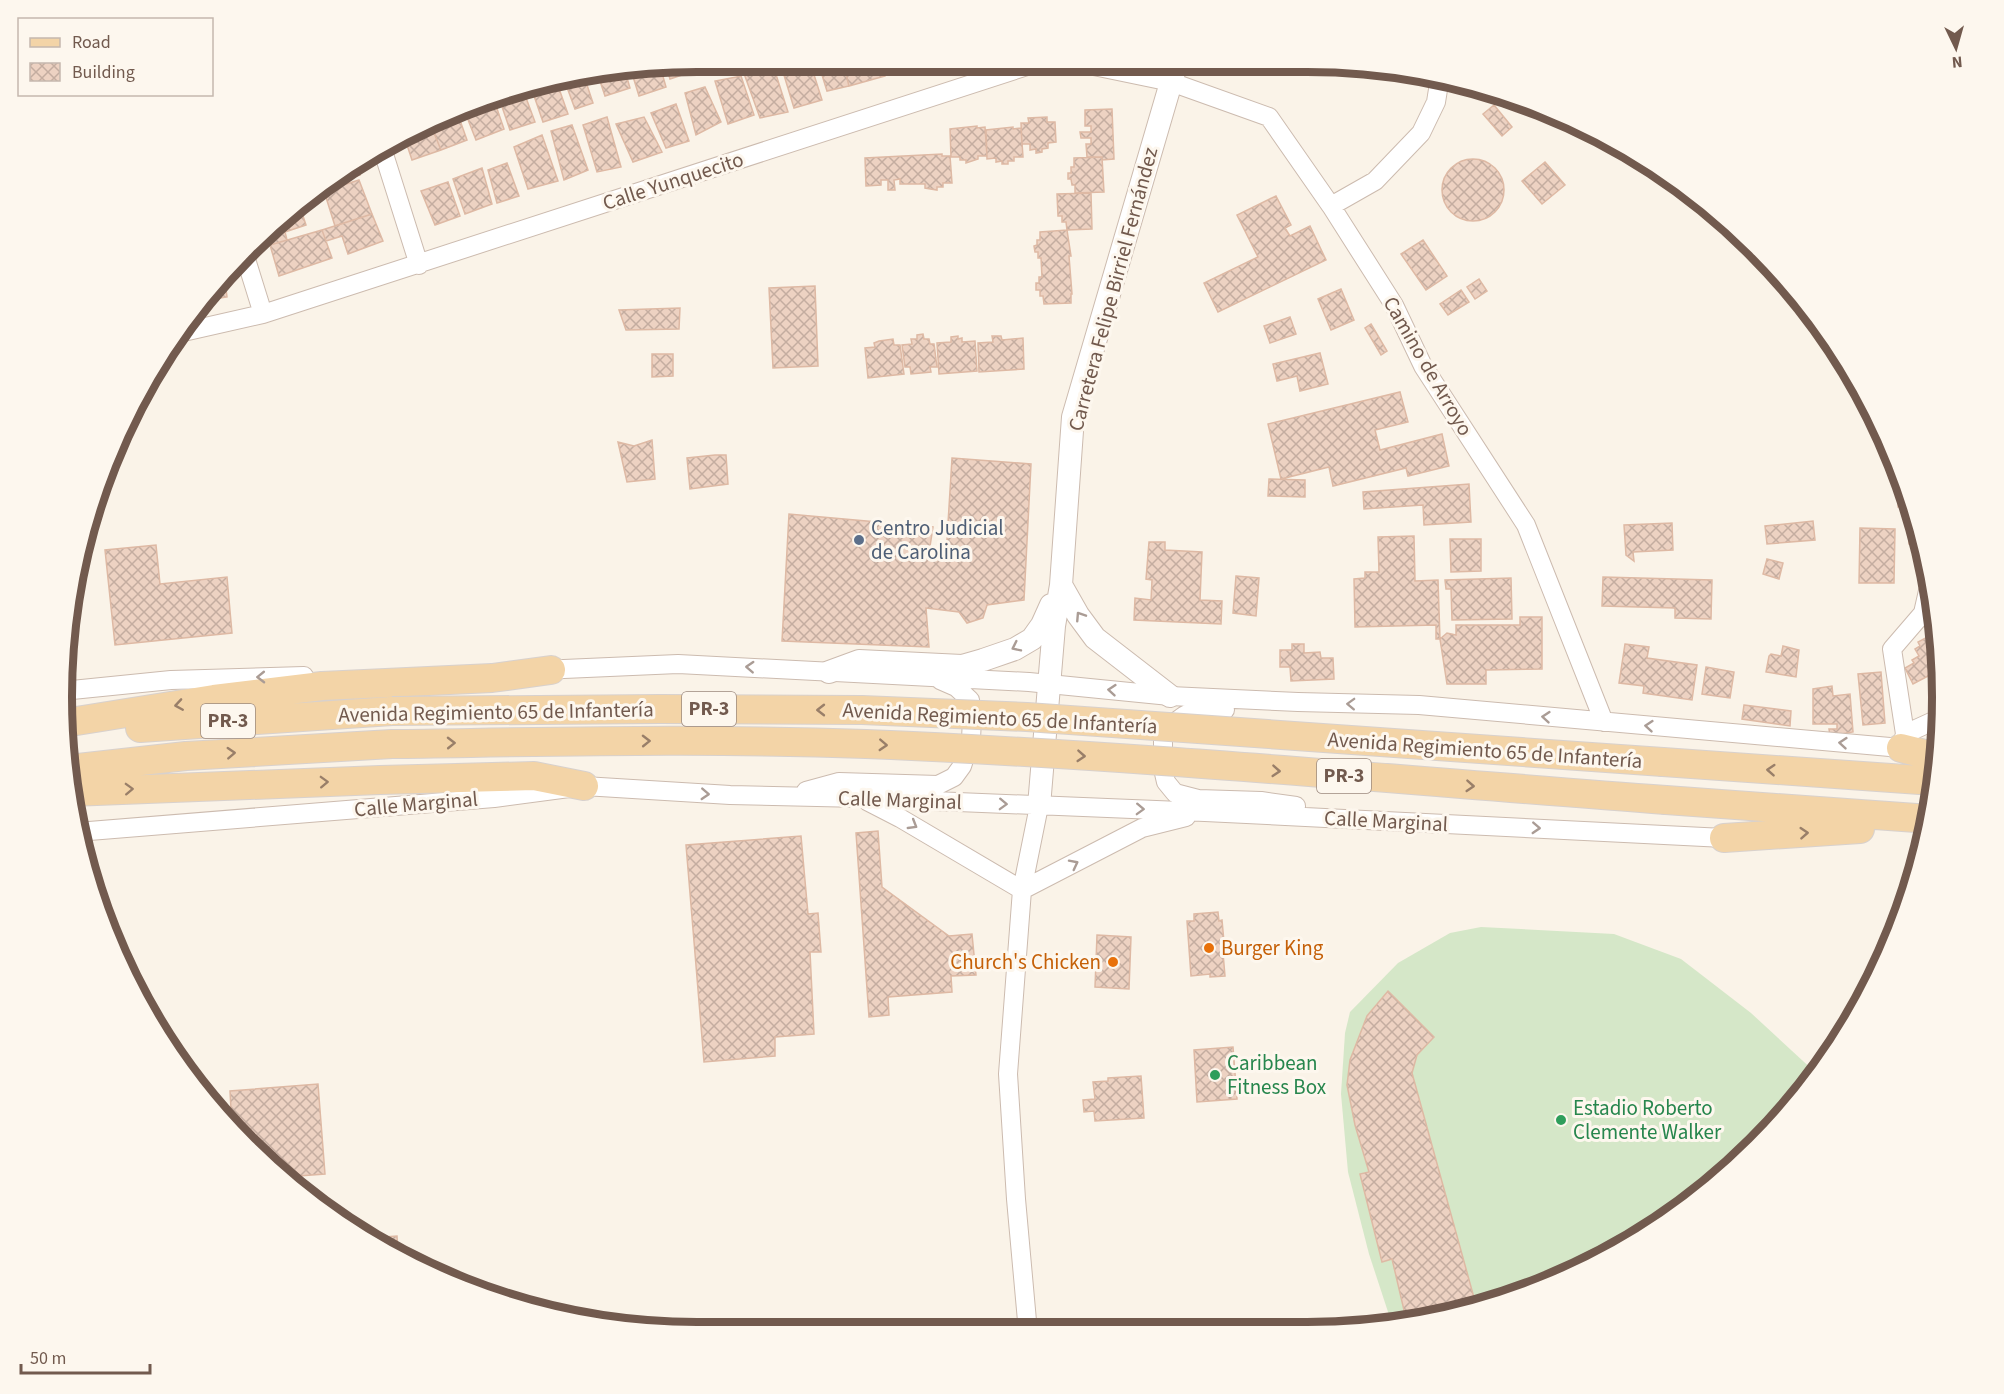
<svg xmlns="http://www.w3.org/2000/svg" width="2004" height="1394" font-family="'Source Sans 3',sans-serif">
<defs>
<pattern id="building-cross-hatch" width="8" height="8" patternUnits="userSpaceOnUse" patternTransform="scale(1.5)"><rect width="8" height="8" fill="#edd2c2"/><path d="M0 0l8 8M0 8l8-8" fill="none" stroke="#c4ada0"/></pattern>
</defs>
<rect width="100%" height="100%" fill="#faf3e8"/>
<path fill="#d5e7c8" d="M1481 927 1614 934 1681 959 1751 1013 1816 1073 1756 1147 1694 1201 1588 1267 1431 1320 1392 1324 1369 1254 1348 1172 1341 1094 1345 1033 1350 1012 1398 963 1450 933Z"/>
<path fill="url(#building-cross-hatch)" stroke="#deb9a4" stroke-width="1.5" d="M694 62 697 70 670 79 666 66Z
M700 62H729L730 66 703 74Z
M761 62H772L788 112 760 118 742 68Z
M780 62H810L822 100 794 108Z
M818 62H843L849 86 827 91Z
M843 62H881L885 76 849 86Z
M887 62H918L919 66 891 75Z
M918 62H945L921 69Z
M660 66 666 87 639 96 631 70Z
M625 71 630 88 605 96 598 75Z
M593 75 594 79 586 82 593 103 575 109 564 79Z
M741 76 754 115 728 124 715 81Z
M556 80 568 114 543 122 530 84Z
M522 87 535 122 510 130 498 95Z
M705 87 721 122 696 135 685 93Z
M493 97 504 129 476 140 463 107Z
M676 104 689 141 666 148 651 113Z
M1494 105 1512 127 1502 136 1483 114Z
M456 109 467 140 441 150 430 123Z
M1112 109 1114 159 1102 160V157H1087L1086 144H1091V138H1081L1080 132H1091V126H1085V110Z
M607 117 621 167 597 172 583 125Z
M644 117 662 152 633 162 616 124Z
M1047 117V122H1055L1056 142 1048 143V148L1042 149V152L1036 153V149L1030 150V144H1022L1021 123H1029L1028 118Z
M430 123 441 150 412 160 404 136Z
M572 125 588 170 564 180 551 131Z
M977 126V128L985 127 987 156H978V159L966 163V160H960V157H951L950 129Z
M1013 127V129L1021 128 1023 157H1014V161H1008V164H1002V161L996 162V158L987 159 986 130Z
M542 135 558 181 528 189 514 147Z
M942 154V156H950L952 183H943V187H937V190L925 188V184H900V179L894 180 895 190H888V180H881V185L866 186 865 158Z
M1102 157 1104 192 1075 193V185H1072L1071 179H1068V173H1071V167H1074V158Z
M1442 190a31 31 0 1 1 62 0a31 31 0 1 1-62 0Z
M355 162 360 175 334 183 333 179 344 168Z
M1545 162 1565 185 1542 204 1522 181Z
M507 163 519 196 497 203 488 170Z
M482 168 492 204 465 214 453 179Z
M359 180 372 214 335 226 324 191Z
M448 182 460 216 435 225 421 191Z
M1091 193 1092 229 1067 230 1066 222H1062V216H1058L1057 194Z
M1276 196 1291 225 1285 228 1290 236 1310 226 1326 260 1218 312 1204 283 1258 257 1237 215Z
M300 207 306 225 285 232 287 240 270 245 268 236Z
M372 214 383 241 348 254 342 236 326 241 322 230Z
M322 230 332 258 279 276 270 245Z
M1067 230 1071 256H1069L1072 294H1071V303L1044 304 1043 296H1040V290H1036V283H1039V277H1042L1041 258H1038V252H1035L1034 246 1037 245V240H1040V232Z
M1423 240 1447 276 1426 290 1401 254Z
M224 274 227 297 203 301 219 278Z
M1479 279 1487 291 1475 299 1467 287Z
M815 286 818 366 773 368 769 288Z
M1341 289 1354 320 1331 330 1318 299Z
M1461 290 1469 302 1448 315 1440 304Z
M680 308 679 329 626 330 619 310Z
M1290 317 1296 334 1270 343 1264 326Z
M1371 324 1387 351 1381 355 1365 328Z
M923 334 924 339H929L930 344H934L937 367H930L931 372 911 374 910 367H905L902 345 912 344 911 339H917V335Z
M958 336V339L962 338V342L975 341 977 371 939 374 937 343 951 342V337Z
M992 336H1001L1002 340 1023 338 1024 369 979 372 978 343 993 342Z
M893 339 894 345H900L904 374 868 378 865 348 875 347 874 343 879 341Z
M1320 353 1328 384 1300 391 1297 376 1277 381 1273 364Z
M652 354H673V376L652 377Z
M1400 392 1408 422 1375 430 1380 450 1442 434 1449 466 1408 476 1406 468 1333 486 1329 467 1281 479 1268 424Z
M652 440 655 479 627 482 618 442 634 446Z
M715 455H726L728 484 690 489 687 458Z
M952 458 1031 464 1024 600 987 605 983 618 967 623 959 612 926 608 929 647 782 641 789 514 933 527 929 553 946 556Z
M1269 479 1305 480V497L1268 496Z
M1469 484 1471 522 1424 525 1423 505 1364 509 1363 492Z
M1907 497 1912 513 1906 514 1905 506 1898 507V498Z
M1908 520H1914L1921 543 1909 544Z
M1813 521 1815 540 1767 544 1765 526Z
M1672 523 1673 550 1633 552 1634 561 1626 555 1624 525Z
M1860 528 1895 529 1894 583H1859Z
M1414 536 1415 581 1438 580 1440 639H1436V625L1355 627 1354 579 1365 578V572H1379L1378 537Z
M1450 539H1481V571L1451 572Z
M1149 542H1165V550L1202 552 1200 600 1222 601 1221 624 1134 620 1135 598 1151 600 1152 580 1146 579Z
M156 545 160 584 227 577 232 633 115 645 105 550Z
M1767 559 1783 563 1779 579 1763 574Z
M1236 576 1259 578 1256 616 1233 613Z
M1603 577 1712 580 1711 619 1675 618V608L1602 606Z
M1511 578 1512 619 1452 620 1451 589H1446L1445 580Z
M1520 617H1542V669L1486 670V684H1447L1440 639 1447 633 1456 635V625H1520Z
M1933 634 1937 641 1942 702 1928 676 1913 684 1905 668 1914 663 1912 660 1919 656 1915 649 1920 646 1918 642Z
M1292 644H1304V653L1320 652 1321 658H1333L1334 679 1291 681 1290 667H1280V650H1292Z
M1625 644 1649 647 1647 658 1697 665 1692 700 1643 693 1644 686 1619 683Z
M1783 646 1799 650 1796 677 1766 672 1769 656 1771 654 1781 656Z
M1706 667 1734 672 1730 698 1702 694Z
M1881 672 1885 723 1863 725 1858 674Z
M1832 686 1833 696 1850 694 1853 732 1830 736 1829 729H1837V724H1813V689Z
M1744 705 1791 711 1790 726 1742 719Z
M878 831 882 887 949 936 972 934 976 975 951 976 952 992 888 997 889 1015 869 1017 856 833Z
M801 836 808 914 818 913 821 952H810L814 1034 775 1037V1056L704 1062 686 845Z
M1218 912 1219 921 1222 920 1224 942H1229L1230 953H1223L1225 976 1210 977V974L1191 976 1187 921H1194V914Z
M1097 935 1131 937 1129 989 1095 987Z
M1388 991 1434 1037 1417 1055 1412 1073 1476 1305 1431 1320 1407 1323 1392 1259 1382 1262 1360 1174 1369 1172 1355 1125 1347 1085 1350 1060 1367 1016Z
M1233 1047 1237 1099 1197 1102 1194 1050Z
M1141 1076 1144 1118 1095 1121 1094 1111 1084 1112 1083 1100 1095 1099 1093 1082 1108 1081V1078Z
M318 1084 325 1174 285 1177 247 1146 232 1128 230 1091Z
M397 1236 398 1255 368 1238Z"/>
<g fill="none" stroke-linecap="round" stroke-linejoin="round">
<g stroke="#ccbbaf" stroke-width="20">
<path id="minor" d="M382 148 419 265
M1331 206 1375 181 1421 133 1436 102 1440 77
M245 256 263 314
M179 333 263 314 1027 66 1084 64 1171 82 1269 117 1331 206 1394 305 1423 366 1526 525 1604 722
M541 670 678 664 1029 682 1170 696 1298 702 1419 705 1901 748 1905 734 1940 718
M62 691 171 680 304 676
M1225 710C1191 710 1186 709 1163 735V769L1166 782 1175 793 1198 799 1261 801 1296 806
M1905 734 1892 649 1923 613 1928 591
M806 791 839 782 938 785 954 777 962 766 971 739 972 719 970 700 956 687 940 680
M867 801 900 818 1022 890 1142 828 1186 817
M77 832 494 798 584 786 730 795 861 798 1205 812 1724 838
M1028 1332 1016 1199 1008 1074 1022 890 1039 806"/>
</g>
<g stroke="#ccbbaf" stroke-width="24">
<path id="tertiary" d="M1061 585 1078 615 1095 638 1170 696
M829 672 859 661 962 666 983 660 1015 649 1032 639 1042 625 1051 605
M1039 806 1054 626 1061 585 1073 417 1177 62"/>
</g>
<g stroke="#d8d1cd" stroke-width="30">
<path id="primary" d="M64 723 214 699 322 686 492 678 551 670
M140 728 392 711
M1901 748 1937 757
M1663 762 1934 781
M69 769 186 756 392 744
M71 792 380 780 534 776 584 786
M1666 800 1930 819
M1724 838 1860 829"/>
</g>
<use href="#minor" stroke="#fff" stroke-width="18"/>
<use href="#tertiary" stroke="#fff" stroke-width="22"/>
<use href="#primary" stroke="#f3d4a7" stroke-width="28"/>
<g stroke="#d8d1cd" stroke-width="30" stroke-linecap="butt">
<path id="primary-bridge" d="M392 711 660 709 862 710 1027 717 1663 762
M392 744C550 742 709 738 866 744 1133 755 1400 780 1666 800"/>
</g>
<use href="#primary-bridge" stroke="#f3d4a7" stroke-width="28"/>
</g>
<defs><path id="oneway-chevron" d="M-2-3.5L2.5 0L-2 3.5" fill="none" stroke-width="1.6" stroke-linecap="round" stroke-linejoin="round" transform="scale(1.5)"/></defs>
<g stroke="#aa9c95">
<use href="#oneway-chevron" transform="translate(1080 616) rotate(-123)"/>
<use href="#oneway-chevron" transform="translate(1016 647) rotate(154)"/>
<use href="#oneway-chevron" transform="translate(750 667) rotate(-177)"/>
<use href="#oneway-chevron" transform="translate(261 677) rotate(179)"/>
<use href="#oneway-chevron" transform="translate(1112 690) rotate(-175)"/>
<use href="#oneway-chevron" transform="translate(1351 704) rotate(-178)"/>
<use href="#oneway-chevron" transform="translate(1546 717) rotate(-175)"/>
<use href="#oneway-chevron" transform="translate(1649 726) rotate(-175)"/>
<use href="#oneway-chevron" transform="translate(1843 743) rotate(-175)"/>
<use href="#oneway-chevron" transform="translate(705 794) rotate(3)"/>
<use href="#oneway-chevron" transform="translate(1003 804) rotate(2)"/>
<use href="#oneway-chevron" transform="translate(1140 809) rotate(2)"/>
<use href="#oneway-chevron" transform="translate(913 825) rotate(31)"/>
<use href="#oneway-chevron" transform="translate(1536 828) rotate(3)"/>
<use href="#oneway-chevron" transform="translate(1074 864) rotate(-27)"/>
</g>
<g stroke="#997f69">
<use href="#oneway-chevron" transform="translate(179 705) rotate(171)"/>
<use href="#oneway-chevron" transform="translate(821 710) rotate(-180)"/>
<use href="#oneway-chevron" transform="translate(646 741) rotate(-1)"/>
<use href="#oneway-chevron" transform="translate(451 743) rotate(-1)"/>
<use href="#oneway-chevron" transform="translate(883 745) rotate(3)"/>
<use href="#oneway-chevron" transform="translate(231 753) rotate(-3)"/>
<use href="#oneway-chevron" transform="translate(1081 756) rotate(4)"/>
<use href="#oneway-chevron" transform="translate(1771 770) rotate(-176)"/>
<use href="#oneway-chevron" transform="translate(1276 771) rotate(4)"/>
<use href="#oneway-chevron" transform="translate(324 782) rotate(-2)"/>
<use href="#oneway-chevron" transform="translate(1470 786) rotate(4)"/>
<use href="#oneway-chevron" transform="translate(129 789) rotate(-2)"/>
<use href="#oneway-chevron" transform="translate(1804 833) rotate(-4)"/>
</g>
<circle fill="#5c6f8a" stroke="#fdf7ee" stroke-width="2" cx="859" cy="540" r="6"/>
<g fill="#e8710a" stroke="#fdf7ee" stroke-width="2">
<circle cx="1209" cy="948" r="6"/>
<circle cx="1113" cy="962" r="6"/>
</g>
<g fill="#2e9e5b" stroke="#fdf7ee" stroke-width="2">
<circle cx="1215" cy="1075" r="6"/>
<circle cx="1561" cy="1120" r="6"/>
</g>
<g text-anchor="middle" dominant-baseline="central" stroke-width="6" stroke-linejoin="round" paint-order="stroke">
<g fill="#fdf7ee" stroke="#9c897e" stroke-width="1.5">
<rect x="682" y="692" width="54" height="34" rx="4.5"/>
<rect x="201" y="704" width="54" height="34" rx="4.5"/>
<rect x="1317" y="759" width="54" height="34" rx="4.5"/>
</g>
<g font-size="20" font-weight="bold" fill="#725a4e">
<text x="709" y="709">PR-3</text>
<text x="228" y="721">PR-3</text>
<text x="1344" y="776">PR-3</text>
</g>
<g font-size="21" fill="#725a4e" stroke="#fdf7ee">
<text transform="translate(673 181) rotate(-18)">Calle Yunquecito</text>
<text transform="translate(1113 289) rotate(-75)">Carretera Felipe Birriel Fernández</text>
<text transform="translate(1428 366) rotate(60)">Camino de Arroyo</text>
<text transform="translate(496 712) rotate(-1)">Avenida Regimiento 65 de Infantería</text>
<text transform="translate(1000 718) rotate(3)">Avenida Regimiento 65 de Infantería</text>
<text transform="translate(1485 750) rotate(4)">Avenida Regimiento 65 de Infantería</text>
<text transform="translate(900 800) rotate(2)">Calle Marginal</text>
<text transform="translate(416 804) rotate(-5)">Calle Marginal</text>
<text transform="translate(1386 821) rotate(3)">Calle Marginal</text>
</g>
<g font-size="21" fill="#4e5e75" stroke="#fdf7ee" text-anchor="start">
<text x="871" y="528">Centro Judicial<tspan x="871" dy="24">de Carolina</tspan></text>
</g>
<g font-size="21" fill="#c56008" stroke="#fdf7ee" text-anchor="start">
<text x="1221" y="948">Burger King</text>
<text x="1101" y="962" text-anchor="end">Church's Chicken</text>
</g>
<g font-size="21" fill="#27864d" stroke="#fdf7ee" text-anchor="start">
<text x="1227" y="1063">Caribbean<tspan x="1227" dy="24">Fitness Box</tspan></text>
<text x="1573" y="1108">Estadio Roberto<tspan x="1573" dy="24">Clemente Walker</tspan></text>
</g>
</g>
<path d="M0 0H2004V1394H0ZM697 72H1307A625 625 0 0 1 1932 697V697A625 625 0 0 1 1307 1322H697A625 625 0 0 1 72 697V697A625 625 0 0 1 697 72Z" fill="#fdf7ee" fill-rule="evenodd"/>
<path fill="none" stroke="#725a4e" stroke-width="8" d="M697 72H1307A625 625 0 0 1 1932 697V697A625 625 0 0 1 1307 1322H697A625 625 0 0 1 72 697V697A625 625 0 0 1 697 72Z"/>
<rect x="18" y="18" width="195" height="78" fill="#fdf7ee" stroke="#c5b8ae" stroke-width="1.5"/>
<rect x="30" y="38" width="30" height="9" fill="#f3d4a7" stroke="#c5b8ae" stroke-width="1.5"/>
<text x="72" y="48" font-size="18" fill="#725a4e">Road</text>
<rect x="30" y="63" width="30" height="18" fill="url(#building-cross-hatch)" stroke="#c5b8ae" stroke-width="1.5"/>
<text x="72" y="78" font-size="18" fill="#725a4e">Building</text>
<g transform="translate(1956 48) rotate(175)" stroke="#fdf7ee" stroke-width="4.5" paint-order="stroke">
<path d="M0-4.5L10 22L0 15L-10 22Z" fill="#725a4e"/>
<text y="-9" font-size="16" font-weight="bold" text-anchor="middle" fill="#725a4e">N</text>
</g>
<path d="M21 1364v9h129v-9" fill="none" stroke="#725a4e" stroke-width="3"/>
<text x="30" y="1364" font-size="18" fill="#725a4e" stroke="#fdf7ee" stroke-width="4.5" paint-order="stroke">50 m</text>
</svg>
